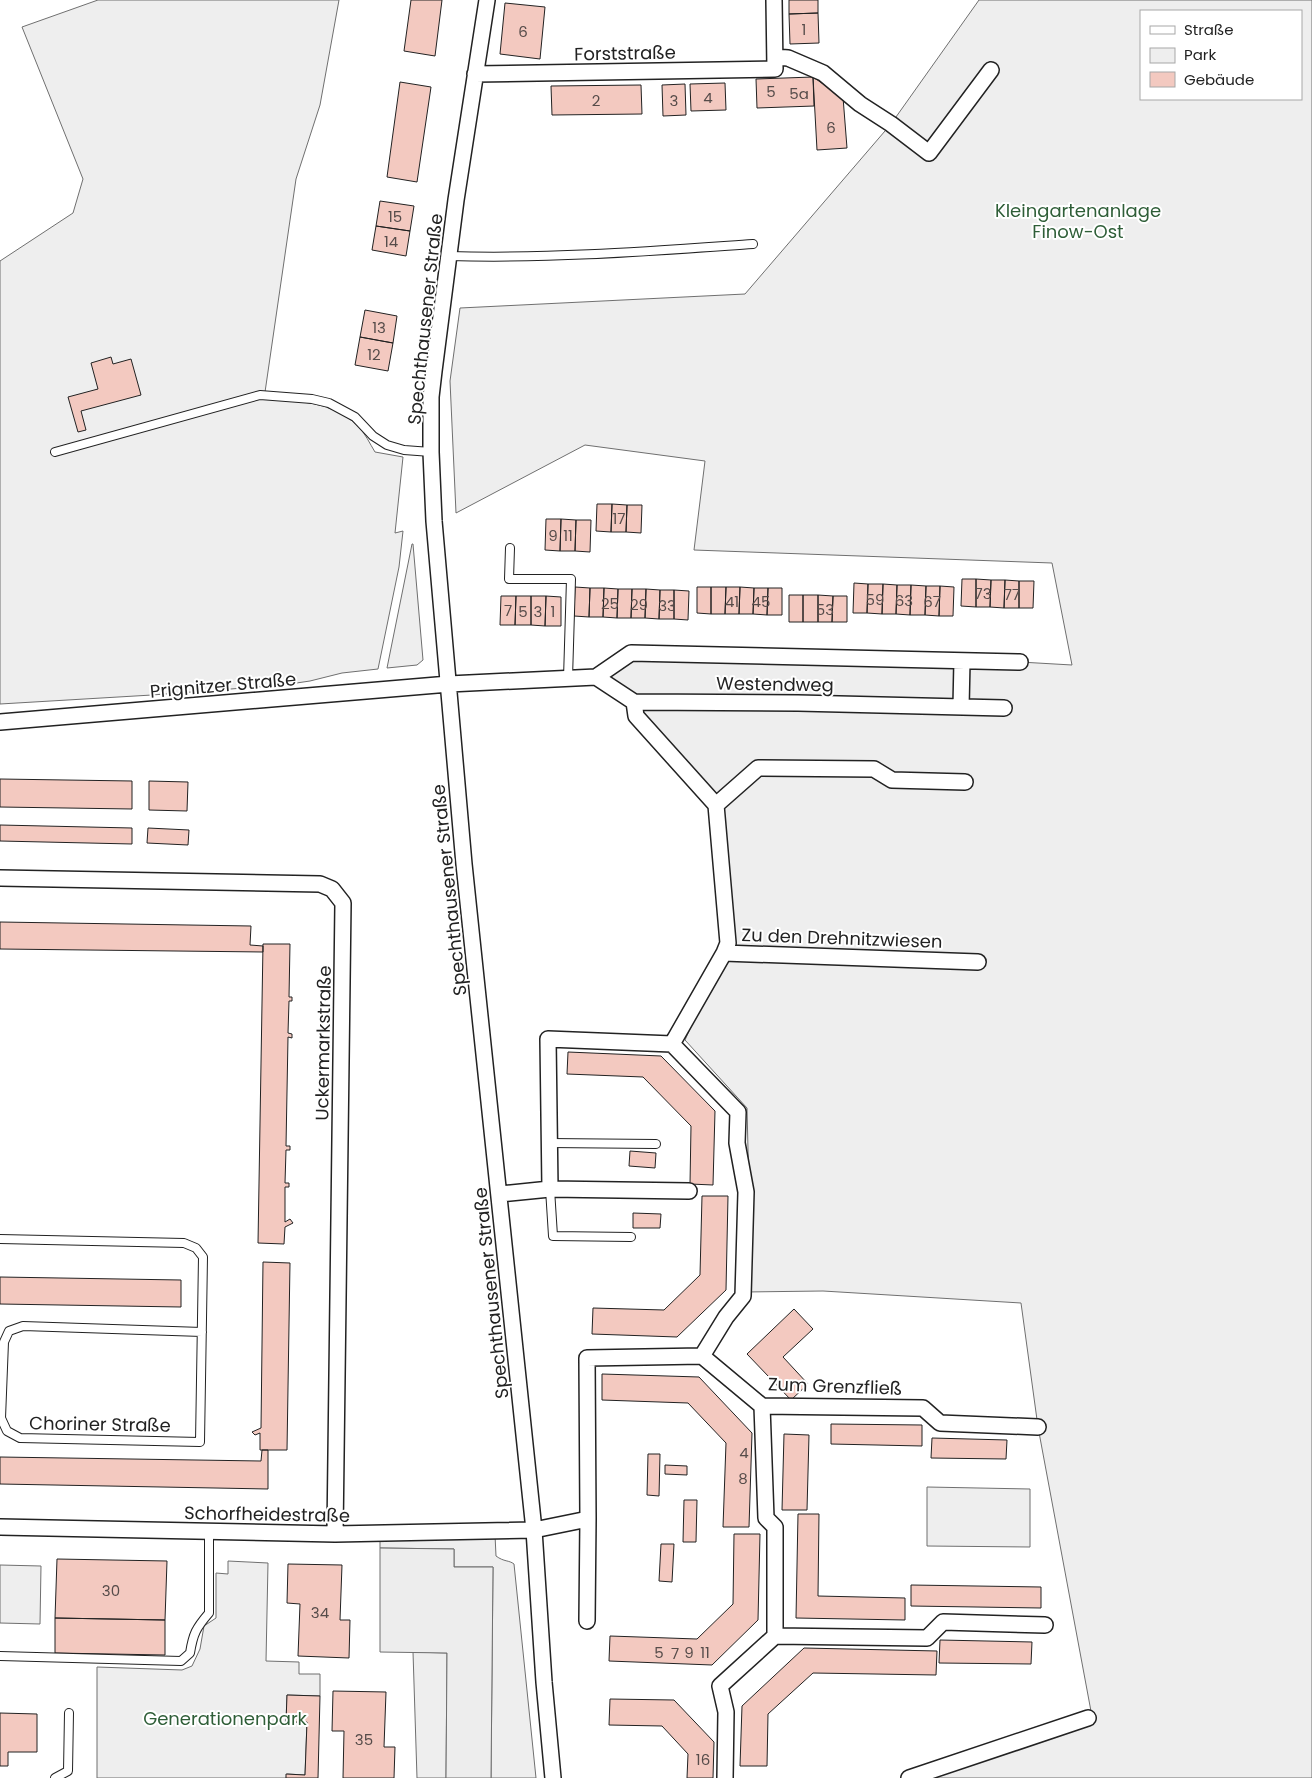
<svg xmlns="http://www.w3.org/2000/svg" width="1312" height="1778" font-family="Poppins,sans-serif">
<rect width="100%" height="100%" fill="#fff"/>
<path fill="#eee" stroke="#6f6f6f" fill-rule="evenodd" d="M98 0H339L320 105 296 179 264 399C298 401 332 401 358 426 365 433 370 444 375 452L403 457 395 533 403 531 399 567 378 669 342 673 310 681 283 685 152 695 0 704V261L73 213 83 179 22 27Z
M979 0H1312V1778H933L1093 1722 1038 1427 1021 1303 823 1291 745 1292 749 1191 747 1108 685 1040 728 943 716 805 634 702 596 677 631 653 1020 662 1072 665 1052 563 694 550 705 461 585 445 456 513 450 381 460 308 745 294 891 124ZM1141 11H1301V99H1141Z
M412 544H413L423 660 417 665 387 668Z
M927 1487 1030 1489V1547L927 1546Z
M495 1535 496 1556C504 1562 509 1560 514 1564L536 1778H491L493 1567H454V1549L380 1548V1536Z
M228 1561 268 1563 266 1661 299 1662V1674H320V1696L287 1695 286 1722H307L305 1775 287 1774 286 1778H97V1667L182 1670 192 1666 200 1649 204 1626 216 1618V1573L228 1574Z
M0 1565 41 1566 40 1624 0 1623Z
M413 1652 447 1653 446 1778H417Z"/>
<path fill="#ededed" stroke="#6f6f6f" d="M380 1548 454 1549V1567H493L491 1778H446L447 1653 380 1652Z"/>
<path fill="#f3c9c0" stroke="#222" d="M411 0H442L435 56 404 51Z
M789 0H818V13L789 14Z
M505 3 545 7 540 59 500 54Z
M818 13 819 43 790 44 789 14Z
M813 77 814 106 757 108 756 79Z
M813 77 843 97 847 148 817 150Z
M400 82 431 87 417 182 387 177Z
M725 83 726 110 691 111 690 84Z
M685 84 686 115 663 116 662 85Z
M641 85 642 114 552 115 551 86Z
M380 201 414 206 410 231 376 226Z
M376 226 410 231 406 256 372 250Z
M365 310 397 316 393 343 360 337Z
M360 337 393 343 388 371 355 365Z
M111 357 113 364 131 359 141 395 81 411 86 430 78 432 68 397 98 389 91 363Z
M597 504H612L611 532 596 531Z
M612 504 627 505 626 532H611Z
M627 505H642L641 533 626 532Z
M546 519H561L560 551 545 550Z
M561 519 576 520 575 551H560Z
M576 520H591L590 552 575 551Z
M962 579H976V607L961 606Z
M976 579 991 580 990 607H976Z
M991 580H1005L1004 608 990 607Z
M1005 580 1019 581V608H1004Z
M1019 581H1034L1033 608H1019Z
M854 583 868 584 867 613H853Z
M868 584H883L882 614 867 613Z
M883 584 897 585 896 614H882Z
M897 585H911L910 615 896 614Z
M911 585 926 586 925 615H910Z
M926 586H940L939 616 925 615Z
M940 586 954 587 953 616H939Z
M575 587 590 588 589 617 574 616Z
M697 587H711V614L697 613Z
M711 587H726L725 614H711Z
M726 587H740L739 614H725Z
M740 587 754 588 753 614H739Z
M590 588H604L603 617H589Z
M604 588 618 589 617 618 603 617Z
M754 588H768L767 615 753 614Z
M768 588H782V615H767Z
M618 589H632L631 618H617Z
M632 589H646L645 618H631Z
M646 589 660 590 659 619 645 618Z
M660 590H674V619H659Z
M674 590 689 591 688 620 674 619Z
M789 595H803V622H789Z
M803 595H818V622H803Z
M818 595 833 596 832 622H818Z
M501 596H516L515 625H500Z
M516 596H531V625H515Z
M531 596H546L545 626 531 625Z
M546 596 561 597V626H545Z
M833 596H847V622H832Z
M0 779 132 781V809L0 807Z
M149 781 188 782 187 811 149 810Z
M0 825 132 828V844L0 841Z
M148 828 189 830 188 845 147 843Z
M0 922 251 926 250 945 263 946V952L0 949Z
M263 944H290L289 997H292V1001H289L288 1033 292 1034V1038L288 1037 286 1146H290V1150H286L285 1183H289V1187H285V1222L290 1219 293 1223 285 1227 284 1244 258 1243Z
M568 1052 661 1056 715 1111 713 1185 690 1184 691 1126 643 1077 567 1074Z
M630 1151 656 1153 655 1168 629 1166Z
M702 1196H728L726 1290 677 1337 592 1334 593 1308 664 1310 700 1275Z
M633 1213 661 1214 660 1228H633Z
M263 1262 290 1263 287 1450H260V1433L255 1435 252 1432 261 1428Z
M0 1277 181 1280V1307L0 1304Z
M794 1309 813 1329 783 1357 808 1384 791 1400 747 1354Z
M602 1374 699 1377 752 1433 749 1527H723L726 1443 688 1403 602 1400Z
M831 1424 922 1425V1446L831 1444Z
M784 1434 809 1435 807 1510H782Z
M932 1438 1007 1440 1006 1459 931 1458Z
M262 1450H268V1489L0 1484V1457L261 1461Z
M648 1454H660L659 1496 647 1495Z
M665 1465 687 1466V1475L665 1474Z
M684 1500H697L696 1542H683Z
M798 1514H819L818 1596 905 1598V1620L796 1618Z
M734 1534H760L758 1620 712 1665 609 1661 610 1636 697 1639 733 1604Z
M661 1544H674L672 1582 659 1581Z
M57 1559 167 1561 165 1620 55 1618Z
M288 1564 342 1565 340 1620H350L349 1658 298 1656 300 1604 287 1603Z
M911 1585 1041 1587V1608L911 1606Z
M55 1618 165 1620V1655L55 1653Z
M940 1640 1032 1642 1031 1664 939 1663Z
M804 1648 937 1651 936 1675 813 1673 768 1714 767 1766H740L742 1706Z
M333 1691 386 1692 384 1747H395L394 1778H343L344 1731H332Z
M287 1695 320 1696 318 1778H286V1774L305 1775 307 1722H286Z
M610 1699 674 1700 714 1742 713 1778H687L688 1754 662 1726 609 1725Z
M0 1713 37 1714V1752H8V1766H0Z"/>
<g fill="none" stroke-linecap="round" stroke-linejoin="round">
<g stroke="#222" stroke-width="10">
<path id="lane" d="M449 256C551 259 652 251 753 244
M55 452 260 395 312 399 329 403 355 417 373 436 387 445 404 450 431 452
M510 548 509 579H571L568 678
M549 1143 656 1144
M550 1189 553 1236 631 1237
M0 1239 184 1243 196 1248 203 1257 200 1442 20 1438 7 1431 1 1418 4 1342 9 1331 23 1326 202 1332
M0 1656 181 1661 190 1653C193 1634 196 1628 209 1613V1532
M55 1778 68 1771 69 1713"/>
</g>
<g stroke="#222" stroke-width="18">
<path id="street" d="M487 0 456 200 434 371 431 397V452L434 521 464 864 534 1530 544 1682 553 1778
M775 57 788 58 823 73 860 104 891 124 929 153 991 70
M475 74 775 69 774 0
M596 677 634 702 798 703 1004 708
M634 702 636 716 716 805 728 943 724 953
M961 707 962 661
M0 722 449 684 596 677 631 653 1020 662
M716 805 758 768 874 769 892 780 965 782
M0 878 320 884 332 889 343 903 335 1534
M672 1044 738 1112 737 1143 746 1192 743 1296 726 1317 702 1356
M550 1189 548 1039 672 1044 724 953 978 962
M500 1194 550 1189 689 1191
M762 1406 766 1518 775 1527V1636
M0 1527 335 1534 534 1530 588 1519 587 1358 702 1356 762 1406 923 1408 940 1423 1038 1427
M587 1621 588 1519
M725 1778 726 1712 720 1686 775 1636 927 1638 943 1622 1045 1625
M909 1778 1088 1718"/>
</g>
<use href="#lane" stroke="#fff" stroke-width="8"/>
<use href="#street" stroke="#fff" stroke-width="15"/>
</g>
<g text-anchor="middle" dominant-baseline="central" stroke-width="4" stroke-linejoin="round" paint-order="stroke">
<g font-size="15" fill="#564c4a">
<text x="804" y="29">1</text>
<text x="523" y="31">6</text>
<text x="771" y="91">5</text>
<text x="799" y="93">5a</text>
<text x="708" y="97">4</text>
<text x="596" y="100">2</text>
<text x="674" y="100">3</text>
<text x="831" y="127">6</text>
<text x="395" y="216">15</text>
<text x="391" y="241">14</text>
<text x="379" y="327">13</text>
<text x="374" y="354">12</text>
<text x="619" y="518">17</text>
<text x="553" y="535">9</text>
<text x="568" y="535">11</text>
<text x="983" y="593">73</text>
<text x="1012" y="594">77</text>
<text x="875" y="599">59</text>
<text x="904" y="600">63</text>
<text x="732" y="601">41</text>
<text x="761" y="601">45</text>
<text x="932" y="601">67</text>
<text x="610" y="603">25</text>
<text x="639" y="604">29</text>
<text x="667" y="605">33</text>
<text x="825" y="609">53</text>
<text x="508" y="610">7</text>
<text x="523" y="611">5</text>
<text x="538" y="611">3</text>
<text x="553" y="611">1</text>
<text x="744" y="1452">4</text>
<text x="743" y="1478">8</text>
<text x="111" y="1590">30</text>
<text x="320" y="1612">34</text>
<text x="659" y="1652">5</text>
<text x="689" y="1652">9</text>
<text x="705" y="1652">11</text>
<text x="675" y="1653">7</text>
<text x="364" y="1739">35</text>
<text x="703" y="1759">16</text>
</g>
<g font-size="18" fill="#222" stroke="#fff">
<text transform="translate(625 53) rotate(-1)">Forststraße</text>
<text transform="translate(425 319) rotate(-84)">Spechthausener Straße</text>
<text transform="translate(775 684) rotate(1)">Westendweg</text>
<text transform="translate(223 685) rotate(-5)">Prignitzer Straße</text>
<text transform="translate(449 890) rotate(-96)">Spechthausener Straße</text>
<text transform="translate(842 938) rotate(2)">Zu den Drehnitzwiesen</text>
<text transform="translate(323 1043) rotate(-89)">Uckermarkstraße</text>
<text transform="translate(491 1293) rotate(-96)">Spechthausener Straße</text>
<text transform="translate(835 1386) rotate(2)">Zum Grenzfließ</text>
<text transform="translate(100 1424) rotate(1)">Choriner Straße</text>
<text transform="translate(267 1514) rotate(1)">Schorfheidestraße</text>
</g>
<g font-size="18" fill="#2f5e38" stroke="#fff">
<text x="1078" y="210">Kleingartenanlage<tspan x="1078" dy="21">Finow-Ost</tspan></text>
<text x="225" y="1718">Generationenpark</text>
</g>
</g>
<rect x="1140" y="10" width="162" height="90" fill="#ffffff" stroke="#a7a7a7"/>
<rect x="1150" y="26" width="25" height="8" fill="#ffffff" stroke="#a7a7a7"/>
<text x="1184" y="35" font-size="15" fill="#222222">Straße</text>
<rect x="1150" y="48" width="25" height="15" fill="#eeeeee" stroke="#a7a7a7"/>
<text x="1184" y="60" font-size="15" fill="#222222">Park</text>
<rect x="1150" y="72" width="25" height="15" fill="#f3c9c0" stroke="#a7a7a7"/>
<text x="1184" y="85" font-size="15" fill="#222222">Gebäude</text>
</svg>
